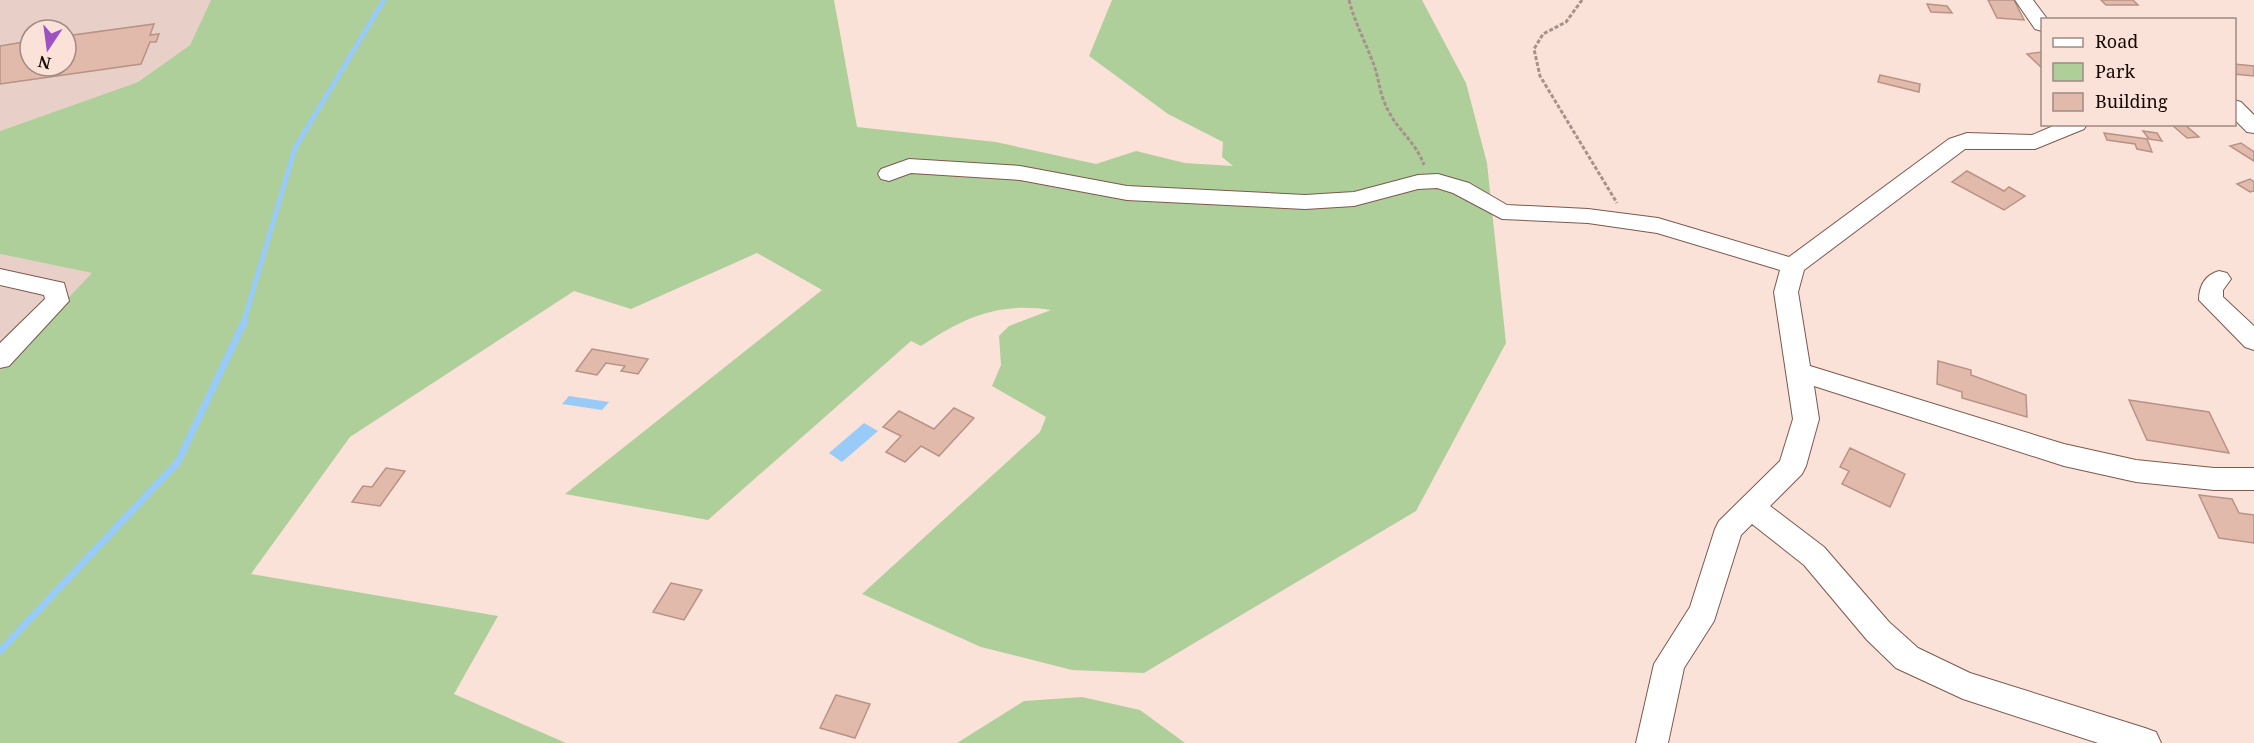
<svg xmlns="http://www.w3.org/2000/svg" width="2254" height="743" font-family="'Noto Serif',serif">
<rect width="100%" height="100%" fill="#fbe2d9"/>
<path fill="#e8d0c9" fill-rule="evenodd" d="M0,0h211l-21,45 -52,37 -138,49zM30,30h36v36h-36z
M0,254l93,19 -93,97z"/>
<path fill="#afcf9a" d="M211,0h623l23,127 139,15 100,22 40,-13 49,12 48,3 -11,-9 1,-15 -55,-28 -79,-58 23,-56h310l44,83 21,80 19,180 -90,168 -272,162 -72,-3 -91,-23 -119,-53 178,-162 6,-15 -54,-31 9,-21 -2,-29 10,-10 42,-16c-53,-8 -86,7 -130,36l-10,-5 -203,179 -143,-26 257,-204 -65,-37 -126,56 -57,-18 -224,146 -99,137 247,42 -44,78 112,49h-566v-373l92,-97 -92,-19v-123l138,-49 52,-37z
M1082,697l58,13 45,33h-228l67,-42z"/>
<path fill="#98cbf7" d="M569,396l40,6 -7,8 -40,-6z
M864,423l14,8 -36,31 -13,-9z"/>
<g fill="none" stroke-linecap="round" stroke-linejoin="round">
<path stroke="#98cbf7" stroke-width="5" d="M244,321l51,-173 89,-148"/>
<path stroke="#98cbf7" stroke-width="7" d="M0,651l178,-189 67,-142"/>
</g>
<path fill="#e1baac" stroke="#b89385" stroke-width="1.5" d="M1988,0h26l10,20 -27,-2z
M2101,0h32l5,5h-32z
M1927,4l20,2 5,7 -21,-1z
M154,24l-4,11 9,-1 -3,8h-6l-9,22 -141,20v-38l30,-5v25h36v-30z
M2042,52v16l-15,-14z
M2234,64l20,2v10l-20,-2z
M1880,75l40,9 -1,8 -41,-10z
M2171,124h13l15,13 -12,1z
M2143,131l14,2 5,8 -13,-2z
M2104,133l43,6 5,13 -15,-3 -2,-5 -28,-4z
M2241,143l13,9v9l-24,-15z
M1967,171l37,20 5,-4 16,9 -21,14 -52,-28z
M2250,179l4,3v9l-4,1 -13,-8z
M592,349l56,10 -10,15 -17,-3 4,-5 -19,-3 -9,12 -21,-4z
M1938,361l33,9v5l55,20 1,22 -65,-19v-6l-25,-8z
M2129,400l80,12 20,41 -82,-13z
M954,408l20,10 -35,38 -18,-10 -16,16 -19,-10 15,-16 -18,-9 16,-16 35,18z
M1850,448l55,26 -15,33 -48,-23 7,-13 -9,-4z
M386,468l19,3 -25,35 -28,-4 11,-16 9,1z
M2199,495l33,4 7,14 15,2v28l-35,-5z
M671,583l31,7 -18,30 -31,-8z
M836,695l34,9 -15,34 -35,-10z"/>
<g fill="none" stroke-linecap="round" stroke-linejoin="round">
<defs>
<path id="minor" d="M2015,0h18l15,20h-6v11l-7,-2z
M2234,100l7,2 13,13v18l-7,-1 -13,-13z
M2058,124h29l-3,5 -49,20h-70l-161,121 -6,22 12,74 254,78 72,16 78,8h40v22h-40l-78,-8 -72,-16 -250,-80 5,33 -13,47 -4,8 -32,32 54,41 65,75 29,26 52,25 175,55 11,4 5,11h-63l-135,-44 -67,-31 -29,-28 -63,-75 -52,-41 -11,11 -27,86 -30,47 -16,75h-32l18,-79 36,-57 25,-78 4,-8 61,-60 13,-42 -19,-127 6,-22 -123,-37 -69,-10 -86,-4 -49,-26 -16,-5 -19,1 -64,17 -49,3 -178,-9 -107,-20 -109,-7 -22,8 -8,-2 -3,-5 3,-5 28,-10 111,7 107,20 178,9 49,-3 64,-17 20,-1 31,9 38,22 81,4 70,9 131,39 160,-118 18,-6 65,2z
M0,269l64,14 5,18 -60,65 -9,2v-25l45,-44 -1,-4 -44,-10z
M2219,271l8,2 4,6 -8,11v7l31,29v24l-9,-3 -46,-47c0,-14 6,-25 20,-29z"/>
</defs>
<use href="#minor" stroke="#7c594d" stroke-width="2"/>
<path stroke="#a7928b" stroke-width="3" stroke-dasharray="4 2" stroke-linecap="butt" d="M1349,0c6,23 15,39 23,60 8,19 6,32 17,52 11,21 26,29 35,53
M1582,0l-16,22 -23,12 -9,15 6,27 77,127"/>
<use href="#minor" fill="#fff" fill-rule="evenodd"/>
</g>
<rect x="2041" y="18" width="195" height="108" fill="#fbe2d9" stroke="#9f8b84" stroke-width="1.5"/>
<rect x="2053" y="38" width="30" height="9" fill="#ffffff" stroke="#9f8b84" stroke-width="1.5"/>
<text x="2095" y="48" font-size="18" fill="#150805">Road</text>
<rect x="2053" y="63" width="30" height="18" fill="#afcf9a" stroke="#9f8b84" stroke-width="1.5"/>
<text x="2095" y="78" font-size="18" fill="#150805">Park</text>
<rect x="2053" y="93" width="30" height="18" fill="#e1baac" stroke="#9f8b84" stroke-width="1.5"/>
<text x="2095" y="108" font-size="18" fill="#150805">Building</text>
<g transform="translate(48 48) rotate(193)"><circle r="28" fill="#fbe2d9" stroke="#9f8b84" stroke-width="1.5"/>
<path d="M0-4.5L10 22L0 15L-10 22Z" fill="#9e51c3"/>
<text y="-9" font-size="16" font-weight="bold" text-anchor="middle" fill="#150805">N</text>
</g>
</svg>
